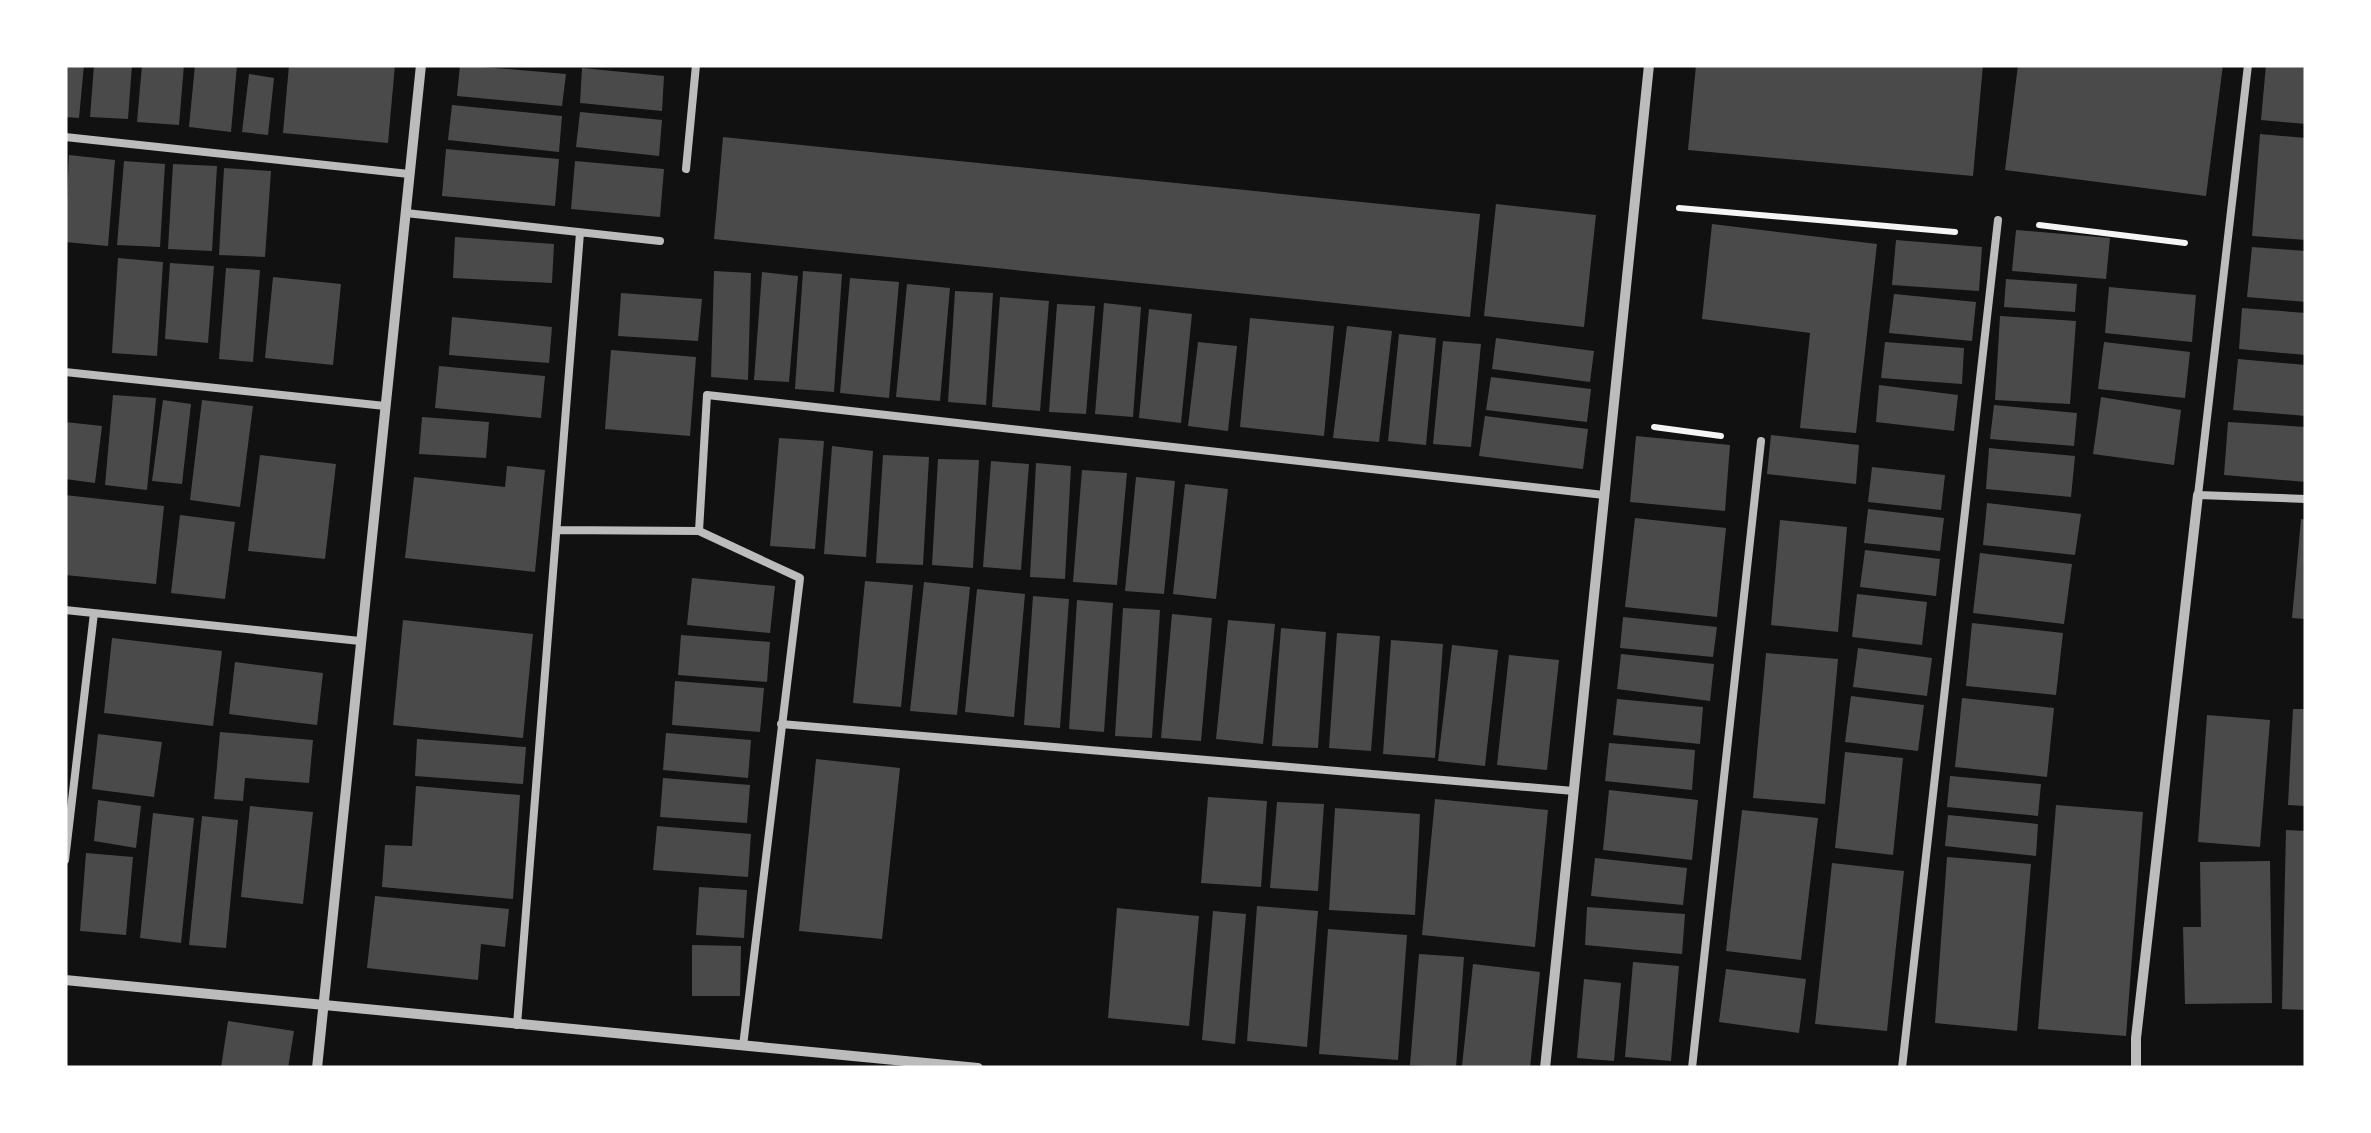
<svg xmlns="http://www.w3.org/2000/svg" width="2371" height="1133" font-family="Merriweather,serif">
<rect width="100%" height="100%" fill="#111"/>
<path fill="#4a4a4a" d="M65,65h19l-5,53 -14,-1z
M94,65h38l-4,54 -38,-2z
M142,65h42l-5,60 -42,-3z
M195,65h42l-6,67 -42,-5z
M289,65h106l-7,78 -105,-10z
M460,65l106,9 -4,32 -105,-10z
M1696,65h287l-10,111 -285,-26z
M2018,65h205l-17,131 -201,-26z
M2266,65h40v59l-45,-4z
M582,68l82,8 -2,35 -82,-8z
M249,74l25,4 -6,57 -26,-3z
M452,105l110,11 -3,36 -111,-12z
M580,112l82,8 -3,36 -83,-9z
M2260,134l46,4v102l-54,-4z
M723,137l757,77 -10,103 -756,-78z
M446,149l113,10 -4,47 -113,-10z
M69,155l46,5 -7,86 -43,-4z
M124,161l41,3 -5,83 -43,-2z
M575,161l89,8 -4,48 -89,-8z
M173,164l44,2 -5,85 -44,-2z
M224,168l47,3 -6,86 -46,-2z
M1496,204l100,11 -12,112 -100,-11z
M1712,224l165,20 -21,189 -56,-5 10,-95 -108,-14z
M2016,230l94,8 -4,41 -94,-8z
M455,237l99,7 -2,39 -99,-5z
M1896,240l86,7 -3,44 -87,-6z
M2252,247l54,4v51l-59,-5z
M118,258l45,4 -6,94 -45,-3z
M170,263l44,3 -6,77 -43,-4z
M226,268l34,2 -7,92 -34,-3z
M714,271l37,2 -3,107 -37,-3z
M803,271l39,3 -8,118 -39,-3z
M762,272l36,4 -9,106 -35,-2z
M273,277l68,7 -8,81 -68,-7z
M850,278l49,4 -10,116 -49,-5z
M2006,279l71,5 -2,28 -71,-5z
M907,284l43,4 -10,113 -44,-4z
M2109,287l87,8 -4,47 -87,-9z
M955,291l38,2 -7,112 -38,-3z
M621,293l81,6 -4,42 -80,-5z
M1894,294l82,8 -4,39 -83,-8z
M1000,297l49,4 -9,110 -48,-4z
M1104,303l37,4 -8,110 -38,-3z
M1057,304l38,2 -9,108 -37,-2z
M2242,308l64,5v42l-67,-6z
M1149,309l43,5 -11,109 -42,-5z
M2000,316l76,5 -6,83 -75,-4z
M452,317l100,10 -3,36 -100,-8z
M1250,318l84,8 -10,110 -84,-9z
M1347,326l45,5 -13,111 -46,-4z
M1399,334l37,4 -10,107 -38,-4z
M1496,338l98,13 -4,31 -98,-13z
M1443,341l38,3 -10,103 -38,-3z
M1198,342l39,4 -9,85 -40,-5z
M1885,342l79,6 -2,36 -81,-6z
M2104,342l86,10 -5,46 -87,-9z
M611,350l85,7 -6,79 -85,-7z
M2238,359l68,6v51l-73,-6z
M439,366l106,10 -4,42 -106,-10z
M1491,377l100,12 -4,33 -101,-12z
M1879,385l79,10 -4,36 -78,-9z
M113,395l43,3 -9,92 -42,-5z
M2101,397l80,13 -7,55 -81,-11z
M163,400l28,4 -9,80 -30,-3z
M202,400l51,6 -13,101 -50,-7z
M1994,405l83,8 -3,33 -84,-7z
M1485,416l103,13 -5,40 -104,-13z
M422,417l67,5 -3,36 -67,-4z
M65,422l37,4 -7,57 -30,-4z
M2228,422l78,5v55l-82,-7z
M1771,435l88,10 -3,39 -89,-10z
M1636,436l94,9 -5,66 -95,-9z
M779,438l45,3 -9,108 -45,-3z
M832,446l41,5 -7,106 -42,-3z
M1989,448l86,8 -4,41 -85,-8z
M260,455l76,9 -11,95 -77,-8z
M883,455l46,2 -6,108 -47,-2z
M938,459l41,1 -6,108 -41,-3z
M991,461l38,3 -8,106 -38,-3z
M1036,463l35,3 -6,113 -35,-2z
M507,466l38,4 -10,102 -130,-14 9,-81 91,10z
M1872,467l73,8 -4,35 -73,-8z
M1082,470l45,3 -10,112 -44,-3z
M1136,477l39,4 -11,113 -39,-3z
M1185,484l43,5 -12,110 -43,-5z
M65,495l99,11 -8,78 -91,-9z
M1987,503l94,11 -6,41 -92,-10z
M1868,509l76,9 -4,33 -76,-8z
M180,515l55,7 -10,77 -54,-6z
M1635,518l91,10 -9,89 -92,-10z
M2301,519l5,1v99l-14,-1z
M1780,520l67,7 -9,105 -67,-7z
M1865,550l75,9 -4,37 -76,-9z
M1980,553l92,11 -8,60 -91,-11z
M692,578l83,8 -5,47 -83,-8z
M865,581l48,4 -12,122 -48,-4z
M924,582l46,5 -13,128 -47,-4z
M977,589l48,5 -11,123 -49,-5z
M1857,594l70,8 -5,43 -70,-8z
M1033,596l36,3 -9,129 -36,-3z
M1077,600l36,3 -9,129 -35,-3z
M1123,608l37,2 -8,128 -37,-2z
M1172,614l40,4 -11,123 -40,-3z
M1623,617l94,10 -4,30 -93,-9z
M403,620l130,14 -10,104 -130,-13z
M1228,620l47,4 -12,120 -47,-5z
M1972,623l91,10 -7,62 -90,-9z
M1281,628l45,4 -8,116 -46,-2z
M1337,633l43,3 -9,115 -42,-3z
M681,635l89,7 -3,40 -89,-7z
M112,638l110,13 -9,75 -109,-13z
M1391,640l52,4 -8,114 -52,-4z
M1452,645l46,5 -13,116 -47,-5z
M1858,648l74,10 -5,38 -74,-9z
M1766,653l72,6 -13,145 -72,-6z
M1621,654l93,10 -4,37 -93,-12z
M1509,655l50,5 -12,110 -50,-5z
M235,662l88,11 -6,52 -88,-11z
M675,681l89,7 -4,44 -88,-7z
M1851,696l73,9 -6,46 -73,-9z
M1962,698l92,10 -7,69 -92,-10z
M1617,699l86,8 -3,37 -87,-9z
M2293,709h13v97l-18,-1z
M2207,715l63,5 -10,127 -62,-5z
M220,732l93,8 -4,43 -64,-5 -2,23 -29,-2z
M666,733l85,7 -3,38 -85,-8z
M98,734l64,8 -8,55 -62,-8z
M417,739l109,8 -3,37 -108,-8z
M1609,743l86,7 -3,40 -87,-9z
M1845,752l58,6 -10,97 -58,-7z
M816,759l84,9 -18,171 -83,-8z
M1950,776l91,8 -3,32 -91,-9z
M663,778l87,7 -3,38 -87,-6z
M416,786l104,9 -7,104 -131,-12 3,-42 27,1z
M1609,790l89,10 -6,60 -89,-10z
M1208,797l59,4 -6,86 -60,-4z
M1435,799l113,11 -13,137 -113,-12z
M98,800l43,6 -5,42 -42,-7z
M1277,802l47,2 -6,87 -48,-3z
M2056,805l87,7 -17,224 -88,-7z
M250,806l63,6 -10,92 -62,-7z
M1335,808l85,6 -5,101 -86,-5z
M1742,810l76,8 -17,142 -75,-9z
M153,813l41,5 -13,125 -41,-5z
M1948,815l90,9 -2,32 -91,-10z
M202,816l36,4 -12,128 -37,-3z
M657,826l94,8 -3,43 -95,-7z
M2286,830l20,1v179l-24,-1z
M86,853l47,4 -7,78 -46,-4z
M1947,857l84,7 -14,167 -82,-8z
M1595,858l92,10 -4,37 -92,-9z
M2270,861l2,142 -87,1 -2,-77h18l-1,-65z
M1832,863l72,8 -17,160 -72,-7z
M699,887l48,3 -3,48 -48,-3z
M375,896l134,13 -4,38 -24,-3 -3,36 -111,-12z
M1257,906l61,5 -11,136 -60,-6z
M1587,907l98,7 -3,40 -97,-9z
M1117,908l82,8 -10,110 -81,-8z
M1213,911l33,3 -11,130 -33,-4z
M1328,929l79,6 -9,125 -79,-6z
M692,945l49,1 -1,50h-48z
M1419,954l45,3 -8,111 -46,-3z
M1633,962l46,4 -8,95 -46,-4z
M1473,964l67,8 -10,96 -68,-2z
M1726,969l80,10 -7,54 -80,-11z
M1584,979l37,4 -7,78 -37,-3z
M228,1021l66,10 -6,37h-67z"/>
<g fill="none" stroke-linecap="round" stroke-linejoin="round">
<path stroke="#f5f5f5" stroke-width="6" d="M1679,208l276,24
M2039,225l146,18
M1654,427l67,9"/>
<path stroke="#bcbcbc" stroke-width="8" d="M2248,65l-50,430 108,4
M65,137l344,37
M686,169l10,-104
M406,213l254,28
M65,372l320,34
M557,530l142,1 101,47 -57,468
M699,531l8,-136 897,100
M65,610l295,31
M781,724l793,67
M65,860l29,-247
M517,1025l63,-792
M1692,1068l69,-627
M1902,1068l96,-848"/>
<path stroke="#bcbcbc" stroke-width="10" d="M65,980l913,88
M317,1068l104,-1003
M1545,1068l104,-1003
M2136,1068v-30l62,-543"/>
</g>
<rect width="2371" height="1133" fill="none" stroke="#ffffff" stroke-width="135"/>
</svg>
